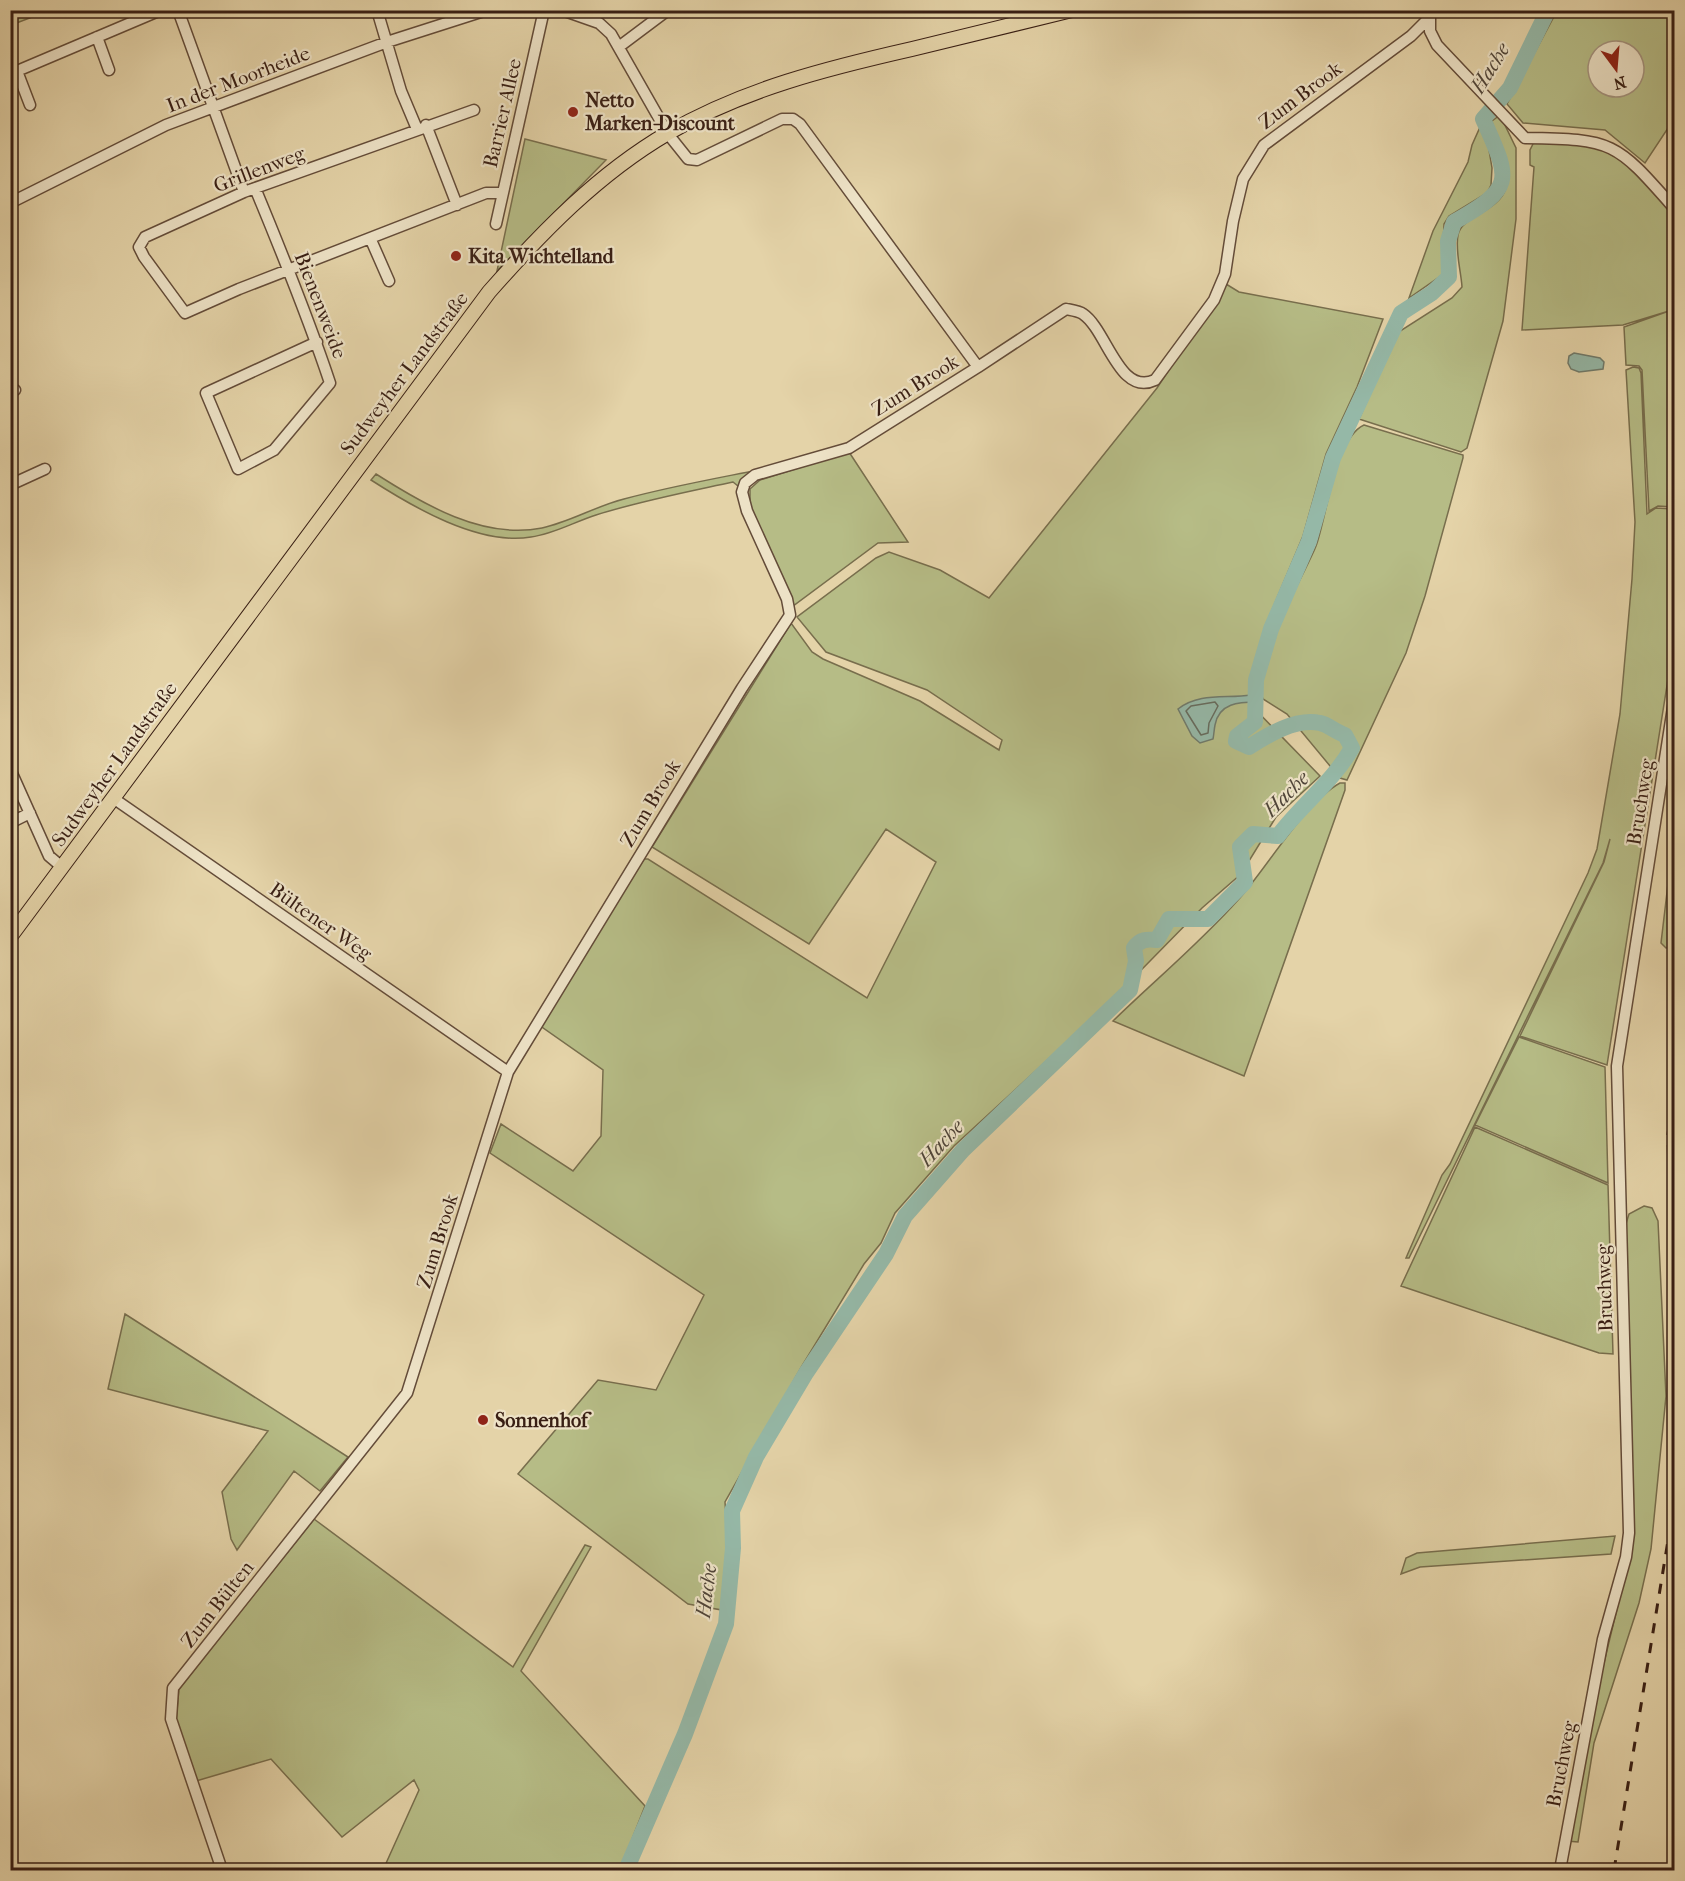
<svg xmlns="http://www.w3.org/2000/svg" width="1685" height="1881" font-family="'IM FELL French Canon',serif">
<rect width="100%" height="100%" fill="#e4d3a8"/>
<filter id="stains"><feTurbulence type="fractalNoise" baseFrequency=".00333" numOctaves="4"/><feColorMatrix values="0 0 0 0 .2 0 0 0 0 .09 0 0 0 0 .02 0 0 0 .5 -.17"/></filter>
<radialGradient id="worn" r=".72"><stop offset=".6" stop-color="#630" stop-opacity="0"/><stop offset="1" stop-color="#630" stop-opacity=".3"/></radialGradient>
<path fill="#b6bc86" stroke="#786e4d" stroke-width="1.5" fill-rule="evenodd" d="M11,10h37v1l-34,13z
M1557,11h117v108l-29,44 -40,-33 -82,-7 -16,-19zM1598,51h36v36h-36z
M1500,115l16,33v71l-13,102 -36,127 -6,4 -102,-33 38,-86 55,-35 10,-11c-1,-16 -7,-36 -4,-52 3,-19 41,-23 48,-47 8,-25 -11,-45 -14,-67z
M1481,125l4,1 7,42 -1,17 -4,8 -38,23 -5,8 -2,51 -33,23 24,-67 35,-69 4,-17z
M525,139l81,21 -109,111z
M1534,142l63,4 35,21 42,49v291l-16,-1 -9,5 -7,-141 -3,-4 -13,-1 -2,-38 45,-16 -46,14 -101,5 12,-163 -4,-2v-15z
M1226,284l13,8 144,27 -26,68 -31,67 -23,82 -38,91 -13,50 -1,28 69,71 -44,41 -35,57 -39,34 -103,105 -145,133 -59,67 -14,30 -17,21 -62,102 -77,136 3,44 -6,64 -34,-6 -170,-130 80,-94 58,10 48,-95 -214,-142 11,-29 72,47 28,-35 2,-66 -64,-45 105,-166h4l219,139 69,-136 -50,-33 -77,115 -157,-97 139,-224 21,29 11,7 97,42 79,49 3,-10 -75,-50 -101,-38 -29,-35 79,-59 13,-6 51,18 49,28 168,-210z
M1633,367l6,1 2,5 6,141 9,-6 18,1v132l-67,424 -87,-29 84,-174 6,-23 -7,24 -194,395h-3l36,-83 8,-11 138,-291 9,-24 23,-135 12,-135 3,-57 -9,-152z
M1364,425l99,30v3l-38,138 -19,57 -59,127 -7,-2 -53,-64 -24,-15c-15,-32 40,-120 53,-153 11,-30 19,-108 48,-121z
M849,452l59,90 -30,1 -85,63 -43,-101v-16l10,-9z
M758,470l-12,6 -8,10 -5,-4c-46,10 -93,19 -137,33 -22,7 -42,19 -65,22 -52,9 -118,-30 -160,-57l5,-6c47,30 107,66 166,54 28,-6 54,-22 82,-29 44,-12 89,-20 134,-29z
M1340,783h5v7l-101,286 -131,-55c41,-40 87,-78 125,-121 29,-32 66,-97 102,-117z
M1674,833v114l-8,1 -5,-5z
M1519,1037l86,30 3,116 -133,-58z
M1475,1127l133,58 5,169 -14,-1 -198,-67z
M1644,1206l8,2 6,13 8,175 -15,153 -12,54 -45,140 -16,99 -11,-1 23,-120 39,-162 -4,-332 4,-13z
M125,1314l223,143 -28,34 -26,-20 -57,79 -6,-11 -9,-47 46,-61 -160,-42z
M314,1519l199,148 72,-122 6,2 -70,124 124,135 -25,64h-237l36,-80 -5,-10 -72,57 -71,-78 -75,22 -20,-60 3,-32z
M1615,1536l-4,18 -191,13 -19,7 5,-16 11,-5z"/>
<path fill="#95b8a7" stroke="#707b6c" stroke-width="1.5" d="M1574,353l26,5 4,4 -1,7 -24,3 -8,-3 -3,-6 1,-7z
M1256,680l1,22c-18,0 -38,1 -42,23 -1,5 -1,9 -2,14l-13,4 -8,-7 -14,-27c22,-17 48,-10 73,-14z"/>
<g fill="none" stroke-linecap="round" stroke-linejoin="round">
<path stroke="#676c5e" stroke-width="1.5" d="M1215,702l3,4 -9,17 -1,10 -7,2 -15,-24 5,-5z"/>
<path stroke="#95b8a7" stroke-width="16" d="M626,1870l59,-136 41,-110 7,-76 -1,-37 24,-54 50,-84 80,-119 19,-38 58,-66 167,-160 6,-29 -2,-13c6,-9 13,-9 23,-8l12,-21h39l37,-37 -5,-35 13,-13 25,2c23,-31 54,-53 74,-88l-7,-13c-9,-3 -18,-11 -25,-12 -25,-5 -52,12 -71,24l-13,-6 1,-5 18,-14 1,-42 15,-51 38,-88 24,-83 68,-145 31,-20 17,-16 -1,-36 6,-19c62,-35 56,-42 29,-103l27,-31 38,-78"/>
<defs>
<path id="minor" d="M178,10l66,182
M377,10l24,81 16,38
M562,10l37,13 12,11 57,100 20,25 9,1 85,-41h11l7,5 178,243 88,-58c5,1 13,2 17,5 24,16 36,83 72,66l59,-80 11,-26 8,-53 10,-42 21,-34 147,-109 18,-18
M1430,10v21l7,14 88,93c89,1 91,4 149,70
M97,37l12,33
M620,46l48,-36
M17,71l13,34
M10,74l151,-64
M474,110l-230,82 -99,45 -6,10 5,10 41,56 54,-24 247,-96h15
M426,125l31,80
M255,188c27,65 53,129 75,195l-56,67 -36,19 -32,-76 111,-51
M10,203l156,-78 221,-83 100,-32
M496,224l48,-214
M371,240l18,41
M10,393l5,-3
M10,485l35,-16
M10,769l39,87 13,11
M113,798l395,274
M10,823l20,-10
M222,1870l-51,-151 2,-31 234,-295 101,-321 234,-384 48,-73 -3,-16 -40,-88 -5,-19 3,-9 10,-8 94,-27 129,-81
M1560,1870l43,-231 23,-82 3,-24 -12,-467 57,-365"/>
<path id="major" d="M10,937l479,-645c53,-60 109,-118 179,-159 76,-44 160,-65 244,-84 54,-13 107,-26 160,-39"/>
</defs>
<use href="#minor" stroke="#644c39" stroke-width="13"/>
<use href="#major" stroke="#391f14" stroke-width="16"/>
<use href="#minor" stroke="#ede2c6" stroke-width="10"/>
<use href="#major" stroke="#e4d3a8" stroke-width="14"/>
<path stroke="#391f14" stroke-width="3" stroke-dasharray="10 10" stroke-linecap="butt" d="M1670,1249l4,69
M1671,1255l-3,-121 6,-44
M1674,1311v27
M1674,1420v-5
M1614,1870l60,-366"/>
</g>
<g fill="#8f2418" stroke="#ede2c6" stroke-width="2">
<circle cx="573" cy="112" r="6"/>
<circle cx="456" cy="256" r="6"/>
<circle cx="483" cy="1420" r="6"/>
</g>
<g text-anchor="middle" stroke-width="4.5" stroke-linejoin="round" paint-order="stroke">
<g font-size="20" fill="#391f14" stroke="#ede2c6">
<text transform="translate(238 79) rotate(-21)" y="7">In der Moorheide</text>
<text transform="translate(1300 95) rotate(-37)" y="7">Zum Brook</text>
<text transform="translate(502 113) rotate(-77)" y="7">Barrier Allee</text>
<text transform="translate(259 169) rotate(-21)" y="7">Grillenweg</text>
<text transform="translate(321 305) rotate(69)" y="7">Bienenweide</text>
<text transform="translate(404 373) rotate(-53)" y="7">Sudweyher Landstraße</text>
<text transform="translate(915 385) rotate(-32)" y="7">Zum Brook</text>
<text transform="translate(114 764) rotate(-54)" y="7">Sudweyher Landstraße</text>
<text transform="translate(1640 802) rotate(-81)" y="7">Bruchweg</text>
<text transform="translate(650 803) rotate(-59)" y="7">Zum Brook</text>
<text transform="translate(321 921) rotate(35)" y="7">Bültener Weg</text>
<text transform="translate(437 1241) rotate(-73)" y="7">Zum Brook</text>
<text transform="translate(1604 1288) rotate(-92)" y="7">Bruchweg</text>
<text transform="translate(217 1604) rotate(-52)" y="7">Zum Bülten</text>
<text transform="translate(1561 1764) rotate(-79)" y="7">Bruchweg</text>
</g>
<g font-size="20" font-weight="bold" fill="#391f14" stroke="#ede2c6" text-anchor="start">
<text x="585" y="107">Netto<tspan x="585" dy="23">Marken-Discount</tspan></text>
<text x="468" y="263">Kita Wichtelland</text>
<text x="495" y="1427">Sonnenhof</text>
</g>
<g font-size="21" font-style="italic" fill="#504539" stroke="#ede2c6">
<text transform="translate(1490 68) rotate(-58)" y="7">Hache</text>
<text transform="translate(1286 794) rotate(-45)" y="7">Hache</text>
<text transform="translate(941 1143) rotate(-47)" y="7">Hache</text>
<text transform="translate(706 1591) rotate(-83)" y="7">Hache</text>
</g>
</g>
<rect width="1685" height="1881" fill="none" stroke="#e4d3a8" stroke-width="36"/>
<rect x="12" y="12" width="1661" height="1857" fill="none" stroke="#391f14" stroke-width="3"/>
<rect x="18" y="18" width="1649" height="1845" fill="none" stroke="#391f14" stroke-width="1.5"/>
<g transform="translate(1616 69) rotate(164)"><circle r="28" fill="#ede2c6" stroke="#a5947f" stroke-width="1.5"/>
<path d="M0-4.5L10 22L0 15L-10 22Z" fill="#8f2418"/>
<text y="-9" font-size="16" font-weight="bold" text-anchor="middle" fill="#391f14">N</text>
</g>
<rect width="100%" height="100%" filter="url(#stains)"/>
<rect width="100%" height="100%" fill="url(#worn)"/>
</svg>
